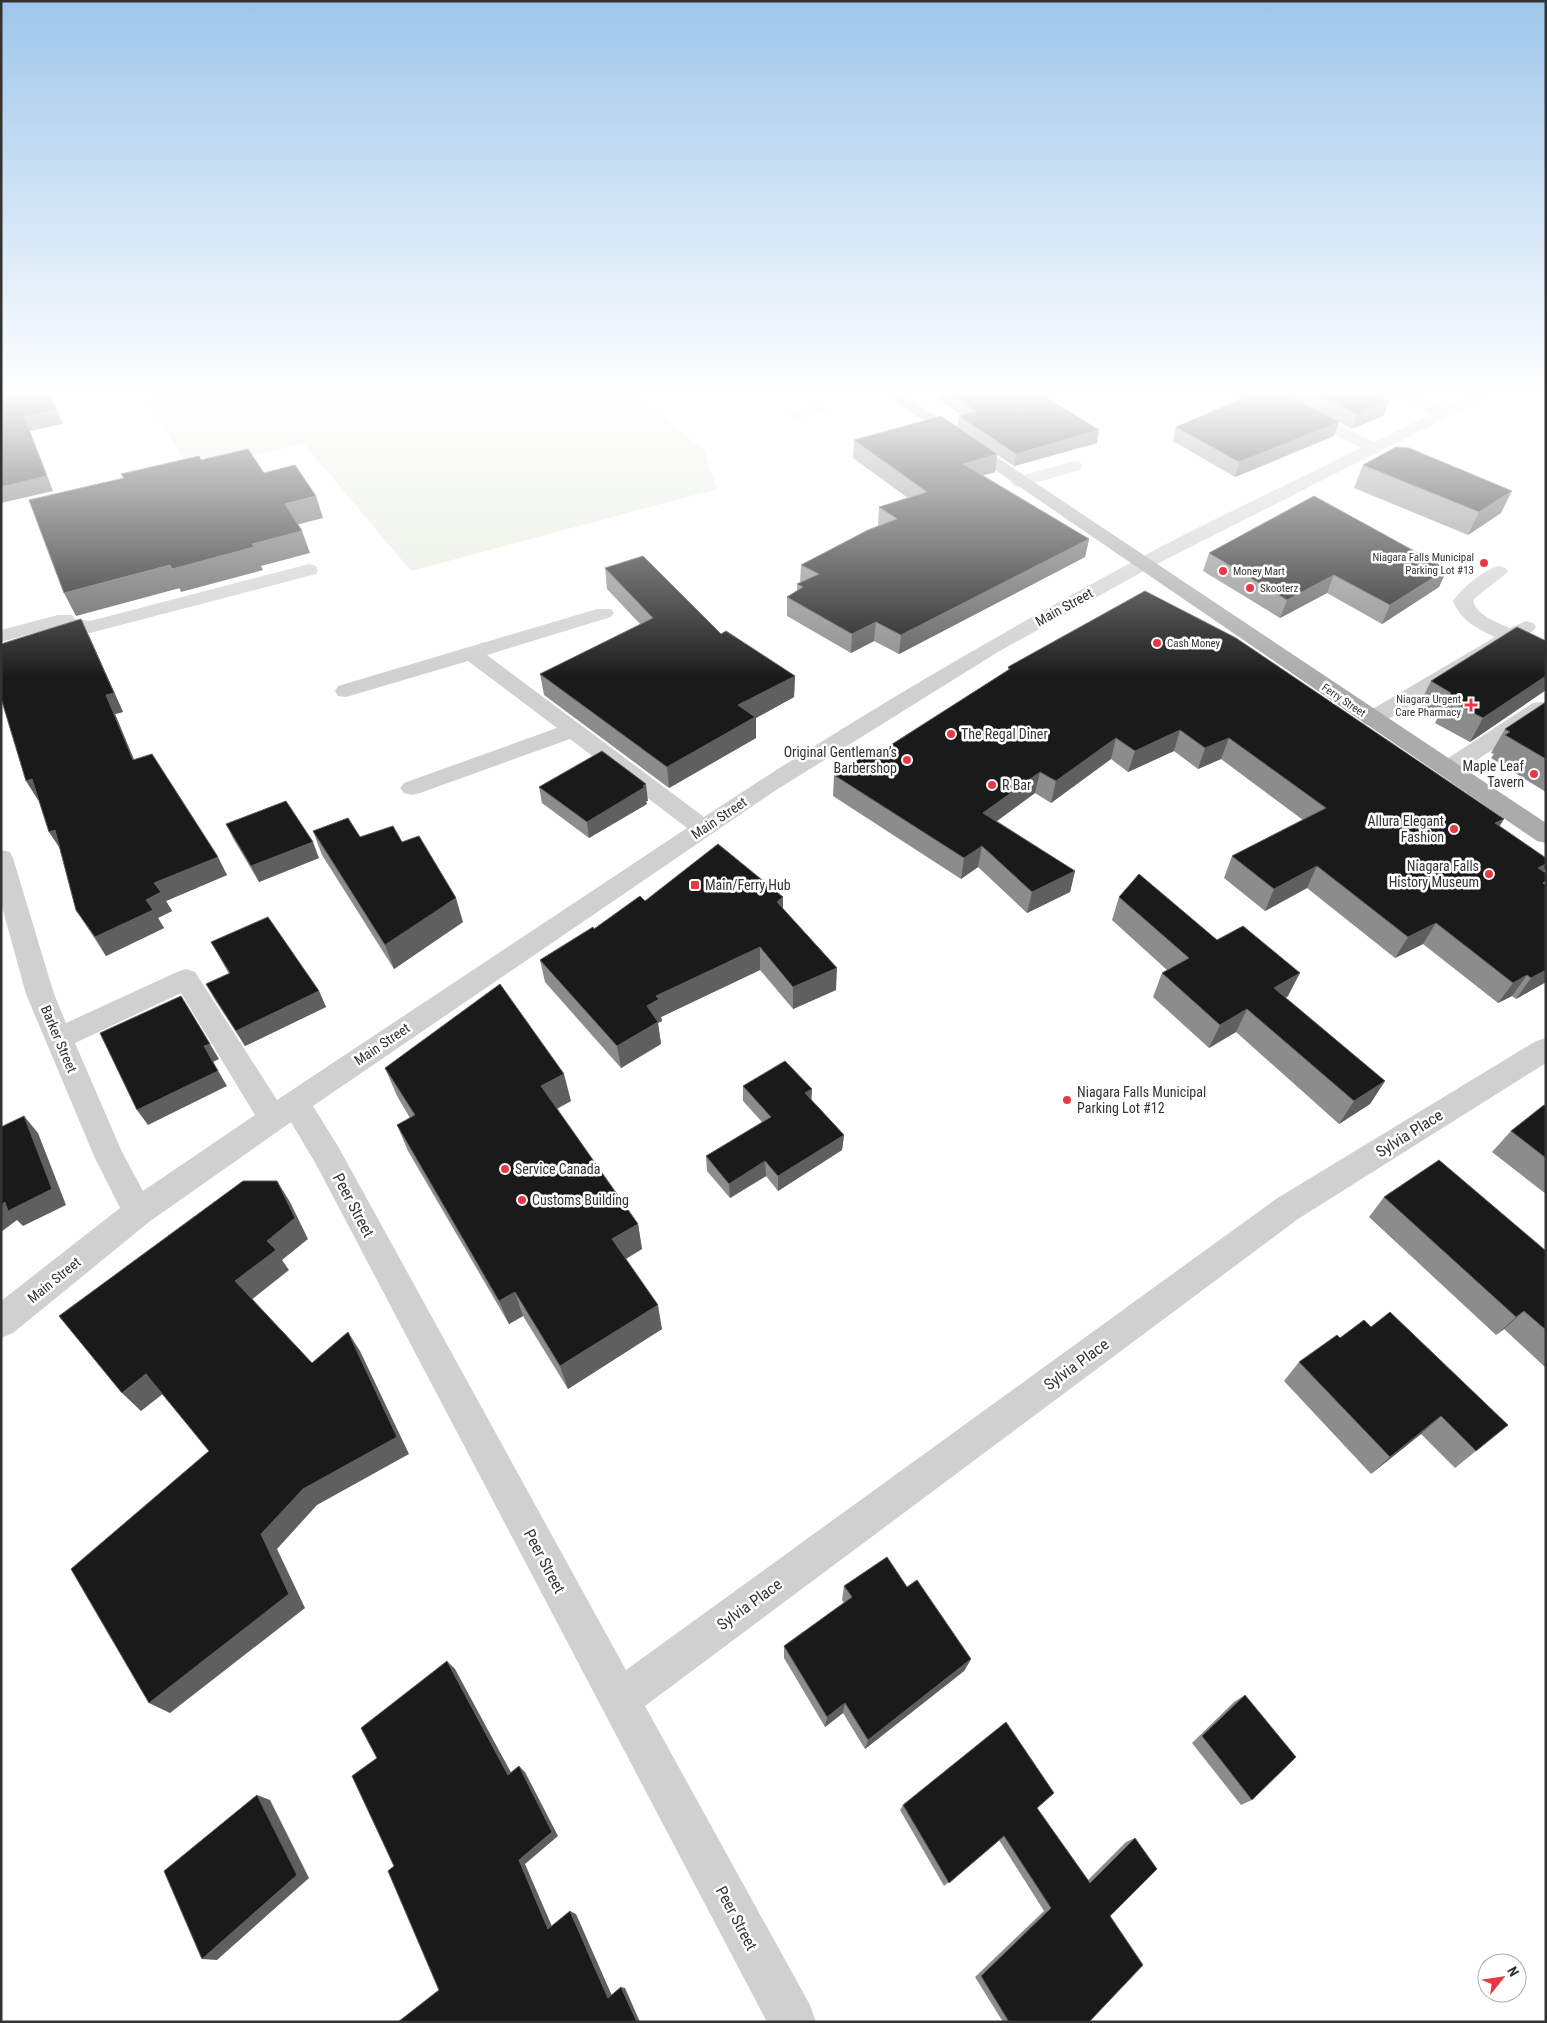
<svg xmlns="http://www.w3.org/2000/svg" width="1547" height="2023" font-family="'Roboto Condensed',sans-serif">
<rect width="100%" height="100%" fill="#fff"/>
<path fill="#e6ecdf" d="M144,394h489l71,56 13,39 -306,82 -107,-127 -115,25z"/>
<path fill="#cfe2ee" d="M818,404l10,7 -32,8 -9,-6z"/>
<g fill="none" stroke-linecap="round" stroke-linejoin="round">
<path fill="#d0d0d0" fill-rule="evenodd" d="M1273,394h16l6,8 79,40 58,-28 -37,-20h20l29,14 29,-14h20l-344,174 -151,84 -225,140 -460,314 26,42 287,522 650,-471 260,-158 10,-3v25l-248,156 -653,487 165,299 6,17h-49l-450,-856 -26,-44 -142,100 -136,111 -12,5v-37l119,-93 -26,-52 -68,-162 -25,-91v-53l9,2 3,6 41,136 12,29 111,-51 9,-3 9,3 82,128 410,-272 -117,-89 -150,54 -8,2 -8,-2 -4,-5 4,-5 153,-55 -89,-67 -122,36 -8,-1 -3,-5 3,-5 259,-77h14l3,4 -3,4 -124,38 217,162c139,-92 283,-177 430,-256 74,-40 151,-75 227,-113l-78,-40 -6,-4zM181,993l74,122 -112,76 -21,-39 -47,-109z
M1074,461l6,1 2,4 -2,4 -60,17 -6,-1 -3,-4 3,-4z
M309,564l7,2 2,4 -2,4 -207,54 -19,5 -30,-7 -59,16v-12l57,-15h14l3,4 15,2z
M1499,566l7,2 2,4 -33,26 -2,3c5,15 23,21 37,27l16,-7 7,2 3,4 -3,4 -153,93 -8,2 -8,-2 -3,-5 3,-5 131,-77c-17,-8 -35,-17 -42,-36 10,-14 29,-30 46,-35z
M1541,702h5v13l-91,59 -8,2 -8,-2 -3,-5 3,-5 94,-61z"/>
<path fill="#ababab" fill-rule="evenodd" d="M884,394h18l644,429v20l-9,-2z"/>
</g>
<path fill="#8c8c8c" d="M939,394h102l56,49 -83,23 -17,-11 -2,17 -12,3 106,64 -4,18 -186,97 -25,-13 -23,12 -64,-37v-19l10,-6v-7l3,-1 1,-18 77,-39 1,-19 29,-9 -55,-40 1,-18 103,-12 2,-12 3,-1 -23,-15z
M1231,394h55l9,5 -4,-5h104l-1,2 -10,3v16l-32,14 -13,-7 -5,14 -99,41 -62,-36 3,-14 65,-27z
M1363,465l138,48 -33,22 -114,-47z
M1209,553l238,16 -8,18 -57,37 -55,-31 -47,25 -77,-47z
M605,568l190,108 -1,21 -38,21v20l-87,50 -125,-93 -4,-21 101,-49 -34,-36z
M90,638l33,74 -8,2 19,46 93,115 -61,26 6,10 -14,7 6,10 -58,28 -30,-46 -15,-60 -22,-50h-1z
M1546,641v49l-76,52 -35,-19 3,-6 -19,-12 12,-24z
M1008,667l496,152 -5,7 44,46 3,110 -30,17 -4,-3 -14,7 -75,-59 -28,14 -88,-70 -42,23 -41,-33 8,-22 71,-36 -82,-61 -23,10 -24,-18 -46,21 -17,-13 -60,44 -16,-10 -38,28 78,50 -5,21 -43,21 -49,-46 -17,12 -128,-83 1,-21 49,-25 125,-80z
M1546,702v90l-55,-34 3,-4 -3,-1 14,-24z
M539,787l109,14h-2l1,3 -58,34 -47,-35z
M226,824l93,34 -60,24 -25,-42z
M313,831l47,6 103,85 -69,47 -72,-114z
M1119,897l98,43 71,56 -2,2 99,83 -15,23 -31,20 -103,-92 -27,16 -56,-51 9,-24 5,-3 -55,-50z
M645,901l138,8 53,81 -43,19 -33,-39 -99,47 1,4 -4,2 3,21 -40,24 -76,-86 -5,-22 54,-31z
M211,942l108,49 7,16 -81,39 -30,-46 -9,-16 23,-10z
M385,1068l186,33 -14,8 81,115 4,25 -16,10 36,70 -94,60 -45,-73 -14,8 -101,-173 -11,-26 13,-7 -13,-22z
M743,1086l69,3 -1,11 33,35 -2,15 -64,41 -12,-15 -36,22 -23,-27 -1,-15 56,-34 -19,-21z
M1546,1106v88l-54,-42 19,-21z
M1384,1197l162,54v117l-42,-39 -8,6 -127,-118z
M1364,1320l112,131 -21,17 -34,-34 -50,40 -87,-93 15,-19 41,-24z
M844,1586l63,1 64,72 -7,12 -99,78 -22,-36 -18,14 -41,-69v-12l60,-43 -2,-3z
M1245,1695l7,105 -11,5 -49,-62 42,-41z
M903,1805l134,3 51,72 38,-38 9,-4 -25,78 -21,106h-86l-28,-45 69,-66 -45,-71 -55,46 -44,-76z"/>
<path fill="#5f5f5f" d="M1366,394h29l-1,2 -32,9z
M1389,401l-5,14 -32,14 5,-15z
M57,410l6,14 -33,7 23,60 -52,12v-16l23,-70z
M1339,422l-5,14 -99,41 4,-15z
M1099,430l-2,13 -83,23 2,-12z
M997,454l-2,18 -34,10 2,-18z
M1512,491l-11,22 -33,22 11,-23z
M316,496l7,22 -31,8 -7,-22z
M302,531l8,22 -49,13 2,4 -82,22 -9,-23 80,-25z
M1089,539l-4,18 -186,97 2,-19z
M170,565l10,23 -104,28 -12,-23z
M1447,569l-8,18 -57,37 8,-19z
M1334,575l-7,18 -47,25 7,-18z
M81,619l9,19 33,74 -8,2 27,65 -9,-19 -27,-65z
M876,622l-2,19 -23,12 1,-19z
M795,676l-1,21 -38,21v20l-87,50 -2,-21 71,-62z
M1546,676v14l-76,52 13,-24z
M1180,730l-6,21 -46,21 7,-21z
M1116,738l-5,21 -60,44 5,-22z
M1229,738l-8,21 -23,10 7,-21z
M1040,772l-5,21 -56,41 4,-21z
M32,779l11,19 -5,2 -12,-19z
M646,784l2,17h-2l1,3 -58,34 -2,-16z
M1504,819l-13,21 4,-17z
M55,830l6,20 -12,-18z
M313,842l6,16 -60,24 -8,-16z
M982,846l-4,21 -17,12 3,-21z
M218,857l9,18 -61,26 6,10 -14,7 6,10 -58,28 -11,-19 51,-37 8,-17z
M1546,864v4l-10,15 2,-15z
M1317,866l-10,22 -42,23 9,-22z
M1075,871l-5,21 -43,21 5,-21z
M783,897v23l-6,-18z
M456,898l7,24 -69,47 -9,-24z
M1436,923l-13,21 -28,14 13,-21z
M760,947v23l-99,47 1,4 -4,2 3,21 -40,24 -4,-22 30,-40 9,-10z
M837,968l-1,22 -43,19v-22z
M1546,970v12l-30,17 15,-21z
M1300,973l-12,23 -25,15 11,-23z
M1527,975l-15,21 -14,7 15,-20z
M319,991l7,16 -81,39 -9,-15z
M1247,1009l-11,23 -27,16 11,-23z
M210,1044l9,15 -6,3 14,24 -79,39 -11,-15 67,-64z
M564,1074l7,27 -23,12 -7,-27z
M1385,1081l-15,23 -31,20 15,-23z
M812,1089l-1,16 -6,-12z
M24,1116l14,17 28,72 -43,21 -6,-6 -16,12v-27z
M844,1135l-2,15 -64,41v-15z
M765,1161l1,15 -36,22 -1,-14z
M277,1181l13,21 18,37 -26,21 7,10 -39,31 -15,-20 32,-40z
M638,1224l4,25 -25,15 -5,-25z
M515,1292l8,24 -14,8 -10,-23z
M658,1305l4,24 -94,60 -8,-23z
M1524,1311l-20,18 -8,6 20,-18z
M348,1332l12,19 49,103 -92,51 -40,44 28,59 -135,105 -21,-10 112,-169z
M146,1374l18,19 -23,18 -19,-18z
M1441,1416l-20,18 -50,40 19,-17z
M971,1659l-7,12 -99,78 3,-9z
M447,1661l8,8 60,111 -7,-5z
M845,1703l-2,10 -18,14 2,-10z
M519,1766l6,6 33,64 -33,28 29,67 -6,-2 -29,-69z
M257,1795l13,5 39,78 -92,82 -15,-1z
M570,1911l6,3 37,84h-5z
M621,1987l4,1 15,34h-3z"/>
<path fill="#1a1a1a" stroke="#5f5f5f" d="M1,394h48l8,16 -33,7 23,59 -46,11z
M950,394h91l58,36 -83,24 -57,-38 17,-5z
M1253,394h33l53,28 -100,40 -63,-35z
M1317,394h57l15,7 -32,13z
M941,416l56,38 -34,10 126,75 -188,96 -25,-13 -24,12 -65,-37 16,-10 -6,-3 22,-10 -18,-9 67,-35 29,-11 -18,-12 48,-15 -73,-52z
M1396,447l13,1 103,43 -33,21 -116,-47z
M248,449l16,24 31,-8 21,31 -31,8 17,27 -50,13 2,3 -82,22 -2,-4 -106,28 -35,-93 95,-22 -3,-4 78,-18 2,4z
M1314,496l133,73 -57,36 -56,-30 -47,25 -78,-47z
M643,556l78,78 5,-3 69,45 -57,29 17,12 -88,50 -127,-93 113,-56 -48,-50z
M1145,591l91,47 268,181 -9,4 51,35v6l-8,4 8,5v8l-3,2 3,2v85l-15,8 -4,-3 -14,8 -77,-60 -28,14 -91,-71 -43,23 -42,-33 94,-48 -97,-70 -24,10 -25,-18 -45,21 -19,-13 -60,43 -16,-9 -57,41 92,58 -43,21 -50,-46 -18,12 -130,-83 44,-28 5,3 127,-81 -2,-2z
M81,619l33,74 -8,2 27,65 19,-6 66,103 -64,26 7,9 -15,8 7,10 -58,27 -19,-27 -21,-80 -6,2 -17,-53 -6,2 -25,-83v-54z
M1517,627l29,14v35l-63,42 -36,-19 4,-6 -20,-12z
M1546,702v57l-41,-24 5,-3 -5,-3z
M602,751l44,33 -3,2 2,1 -58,35 -48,-35z
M286,801l27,41 -62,24 -25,-42z
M348,818l12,19 33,-11 9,16 17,-6 37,62 -71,47 -72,-114z
M718,844l65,53 -6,5 60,66 -44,19 -33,-40 -104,49 3,3 -12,7 11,16 -41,24 -77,-86 53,-33 1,2 46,-33 5,5z
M1139,874l78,66 26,-14 57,47 -26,15 111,93 -31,20 -107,-92 -27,16 -58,-52 27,-15 -70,-61z
M268,917l51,74 -83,40 -30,-47 24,-11 -19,-31z
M500,984l64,90 -23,12 97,138 -26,15 46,66 -98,61 -45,-74 -16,9 -102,-176 18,-10 -30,-47z
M181,996l29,48 -6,2 14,25 -81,39 -37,-77z
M785,1061l27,28 -7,4 39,42 -66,41 -13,-15 -36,23 -23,-28 65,-39 -28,-31z
M1544,1105l2,1v52l-35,-27z
M24,1116l28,73 -44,22 -3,-9 -4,3v-78z
M1439,1160l107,91v79l-22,-19 -8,6 -132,-120z
M243,1181h34l18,37 -28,23 9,9 -41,31 77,82 36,-31 49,105 -94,52 -42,45 28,60 -140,109 -78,-134 138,-118 -63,-77 -24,19 -63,-77z
M1390,1312l118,113 -32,26 -35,-35 -51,41 -91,-95 38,-27 3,3 24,-18 7,7z
M887,1557l20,30 10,-7 54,79 -103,81 -23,-37 -18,14 -43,-71 68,-49 -8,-11z
M447,1661l61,114 11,-9 33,66 -33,28 29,69 22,-18 38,87 13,-11 16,35h-239l41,-32 -51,-119 6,-5 -42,-90 25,-18 -16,-30z
M1245,1695l51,62 -44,43 -50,-64z
M1006,1722l48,71 -17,15 53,75 45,-45 22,31 -47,47 33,49 -54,57h-80l-28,-46 70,-68 -47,-72 -55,47 -46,-78z
M257,1795l40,80 -95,84 -38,-88z"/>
<linearGradient id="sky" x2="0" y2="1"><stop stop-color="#9ec6ea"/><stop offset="0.58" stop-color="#fff"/><stop offset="1" stop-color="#fff" stop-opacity="0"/></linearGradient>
<rect width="1547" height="678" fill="url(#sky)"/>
<g fill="#e63946" stroke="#fff" stroke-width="2">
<circle cx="1484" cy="563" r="5"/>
<circle cx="1223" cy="571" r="5"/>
<circle cx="1250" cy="588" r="5"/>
<circle cx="1157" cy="643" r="5"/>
<path d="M1468.5 697.5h5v5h5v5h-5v5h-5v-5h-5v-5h5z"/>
<circle cx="951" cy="734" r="5"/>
<circle cx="907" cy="760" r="5"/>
<circle cx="1534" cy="774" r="5"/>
<circle cx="992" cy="785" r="5"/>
<circle cx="1454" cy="829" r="5"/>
<circle cx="1489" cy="874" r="5"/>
<rect x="690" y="880" width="10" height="10" rx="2.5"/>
<circle cx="1067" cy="1100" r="5"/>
<circle cx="505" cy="1169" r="5"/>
<circle cx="522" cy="1200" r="5"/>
</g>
<g text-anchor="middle" stroke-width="5" stroke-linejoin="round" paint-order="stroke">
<g font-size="11" fill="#333" stroke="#fff" text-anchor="start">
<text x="1474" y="561" text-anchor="end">Niagara Falls Municipal<tspan x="1474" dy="13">Parking Lot #13</tspan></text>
<text x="1233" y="575">Money Mart</text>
<text x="1260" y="592">Skooterz</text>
<text x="1167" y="647">Cash Money</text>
<text x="1461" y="703" text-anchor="end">Niagara Urgent<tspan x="1461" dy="13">Care Pharmacy</tspan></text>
</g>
<g font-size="11" fill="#333" stroke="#fff">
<text transform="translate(1344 700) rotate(34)" y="4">Ferry Street</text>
</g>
<g font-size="14" fill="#333" stroke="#fff">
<text transform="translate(1064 607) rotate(-29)" y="5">Main Street</text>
<text transform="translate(719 818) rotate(-34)" y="5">Main Street</text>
<text transform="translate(59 1039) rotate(67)" y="5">Barker Street</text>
<text transform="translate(382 1044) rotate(-34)" y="5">Main Street</text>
<text transform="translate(54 1280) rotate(-39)" y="5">Main Street</text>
</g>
<g font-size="14" fill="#333" stroke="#fff" text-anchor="start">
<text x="961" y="739">The Regal Diner</text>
<text x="897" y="757" text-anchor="end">Original Gentleman’s<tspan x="897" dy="16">Barbershop</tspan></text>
<text x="1524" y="771" text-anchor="end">Maple Leaf<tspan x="1524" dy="16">Tavern</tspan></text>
<text x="1002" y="790">R Bar</text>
<text x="1444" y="826" text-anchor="end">Allura Elegant<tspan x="1444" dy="16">Fashion</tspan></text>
<text x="1479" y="871" text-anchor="end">Niagara Falls<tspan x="1479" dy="16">History Museum</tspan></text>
<text x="705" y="890">Main/Ferry Hub</text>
<text x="1077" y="1097">Niagara Falls Municipal<tspan x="1077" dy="16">Parking Lot #12</tspan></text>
<text x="515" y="1174">Service Canada</text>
<text x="532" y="1205">Customs Building</text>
</g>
<g font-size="16" fill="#333" stroke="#fff">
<text transform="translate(1409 1133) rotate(-32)" y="6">Sylvia Place</text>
<text transform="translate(354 1205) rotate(62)" y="6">Peer Street</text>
<text transform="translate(1076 1364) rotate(-36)" y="6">Sylvia Place</text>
<text transform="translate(545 1561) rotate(62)" y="6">Peer Street</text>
<text transform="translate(749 1604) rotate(-36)" y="6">Sylvia Place</text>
<text transform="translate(737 1918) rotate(62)" y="6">Peer Street</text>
</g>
</g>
<rect width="1547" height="2023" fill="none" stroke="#333333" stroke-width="5"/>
<g transform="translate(1502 1978) rotate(60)"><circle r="24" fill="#ffffff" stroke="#adadad"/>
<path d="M0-4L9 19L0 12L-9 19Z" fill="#e63946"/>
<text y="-8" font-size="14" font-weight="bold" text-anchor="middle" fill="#333333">N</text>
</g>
</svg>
